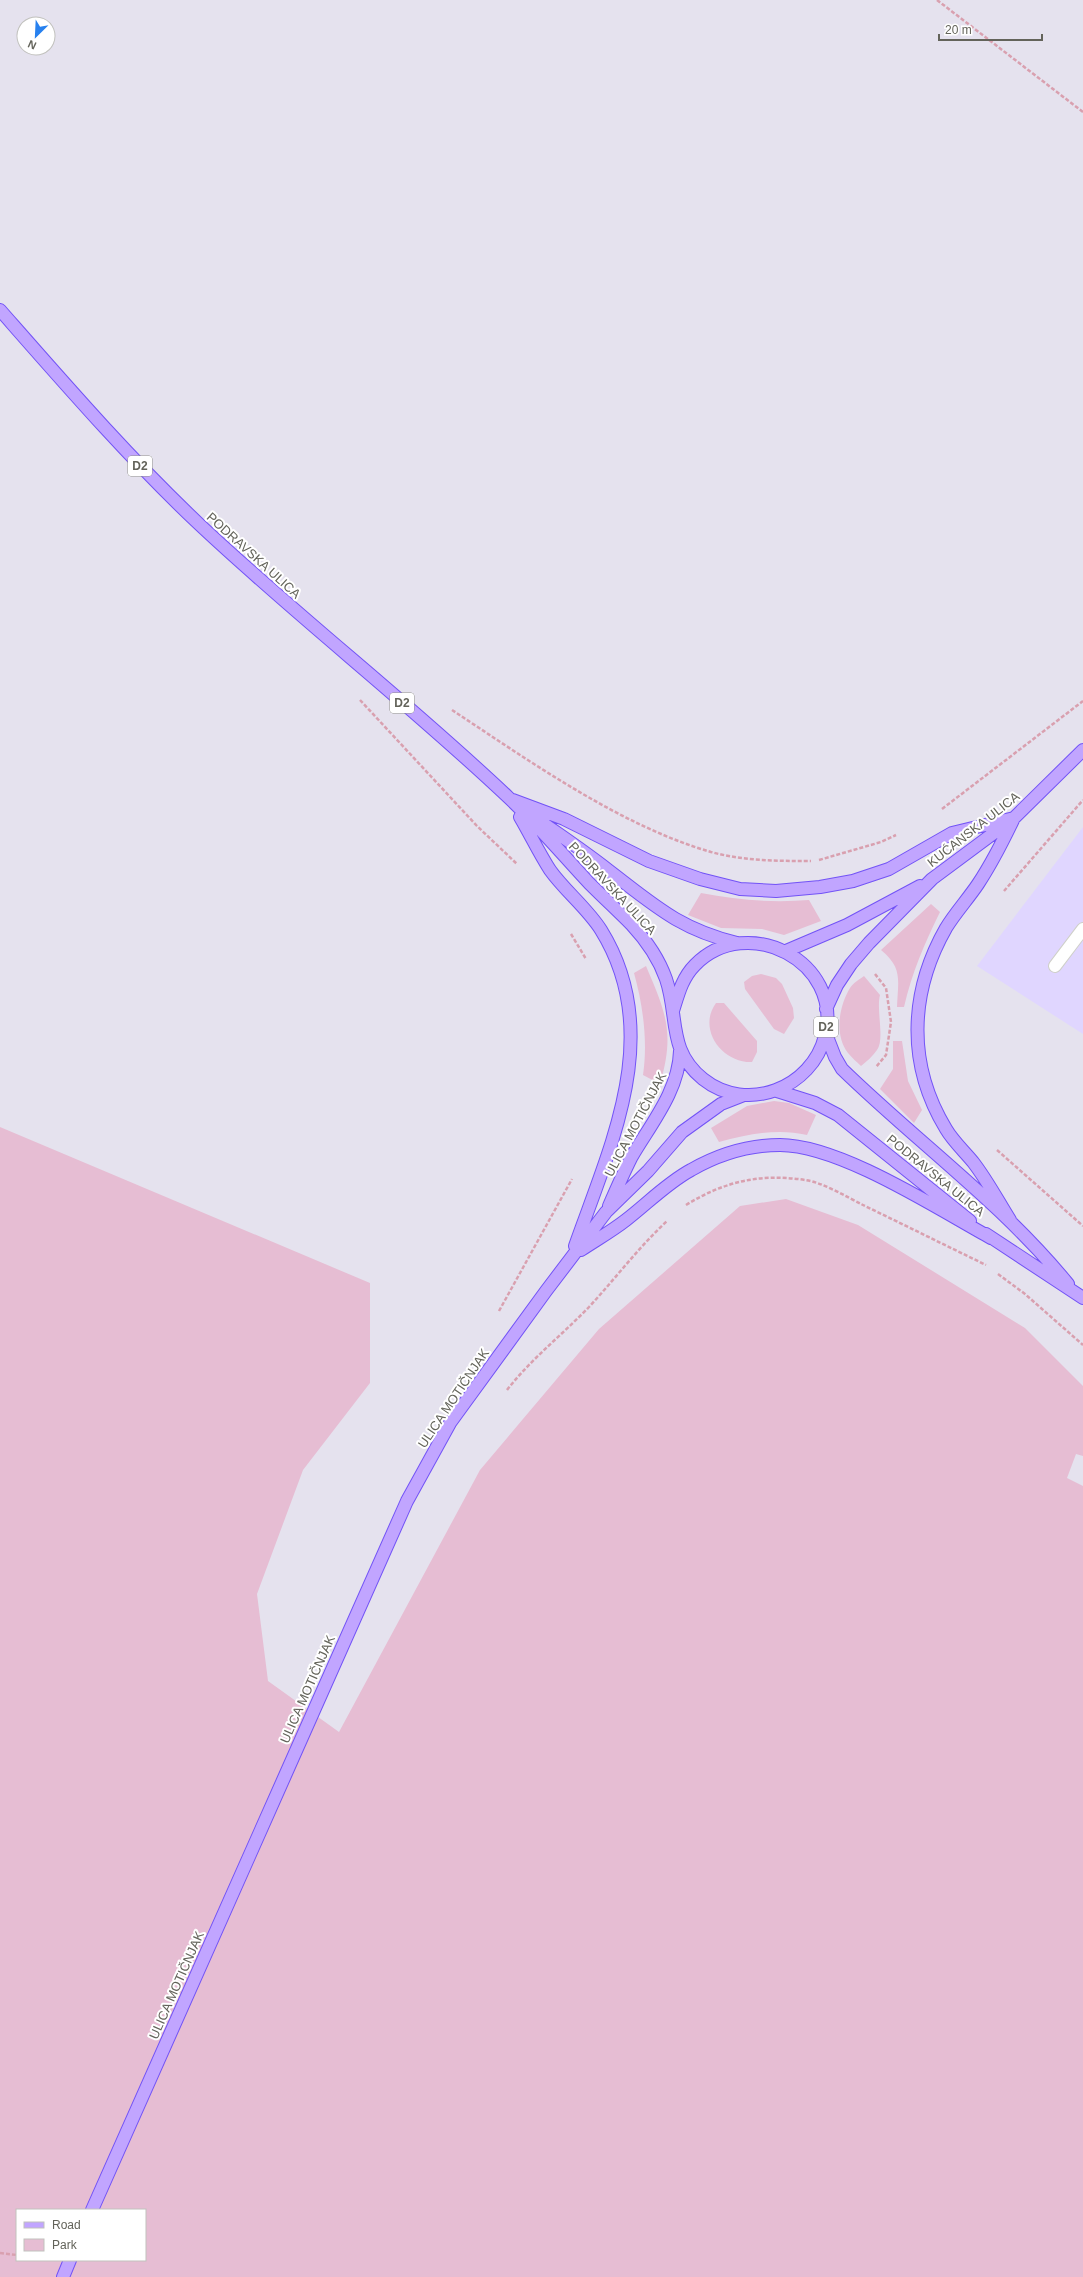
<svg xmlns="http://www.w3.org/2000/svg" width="1083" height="2277" font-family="Arial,sans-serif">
<rect width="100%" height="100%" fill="#e5e2ee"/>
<path fill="#e0d6ff" d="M1083,827v207l-106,-68z"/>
<path fill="#e6bdd3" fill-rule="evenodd" d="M701,893c36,7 71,10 108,7l12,21 -37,14 -22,-6 -41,-1 -33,-13z
M931,904l9,8c-16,33 -28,60 -36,95h-7c1,-27 6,-39 -16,-57z
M646,966c20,47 29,67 14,118l-17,-9c5,-33 0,-70 -9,-102z
M761,974l15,4 6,6 11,24 1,10 -10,16 -10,-5 -29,-40 -1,-7 8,-6z
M864,976l16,19c-4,15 5,44 -3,55 -4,6 -10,11 -16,16 -4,-4 -9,-8 -13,-13 -14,-18 -9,-47 2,-65 3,-5 10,-9 14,-12z
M716,1003h8l33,38v11l-5,10c-30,1 -55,-33 -36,-59z
M893,1041h9l6,40 14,29 -8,13 -34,-34 13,-20z
M774,1101l15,2 27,12 -9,20c-29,-7 -59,-1 -88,7l-8,-14 36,-22z
M0,1127l370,156v100l-67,87 -46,124 11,87 71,51 141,-262 119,-141 141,-123 46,-7 72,26 167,103 58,58v70l-7,-2 -9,24 16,8v791h-1083zM17,2210h128v50h-128z"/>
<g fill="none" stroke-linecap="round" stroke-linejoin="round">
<defs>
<path id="minor" d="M1055,966l28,-37"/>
<path id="major" d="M0,310c65,74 129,148 200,215 100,94 209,178 308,272 29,27 54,57 81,86 14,14 28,27 42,41 14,15 28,35 35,55 13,38 1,71 37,100 44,35 109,9 122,-43 19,-74 -78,-124 -130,-71 -13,13 -17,30 -22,46
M513,800l51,19 85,42 51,18 40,10 36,2 44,-4 33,-6 36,-12 63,-36 62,-15
M533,816c25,18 51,35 75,54 46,35 71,59 129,73
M520,817c10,17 19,36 30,53 15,21 37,38 51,60 64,103 10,214 -26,316
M786,951l61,-26 73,-39
M826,1009l11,-24 14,-21 18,-21 63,-64 82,-61 69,-68
M826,1034l9,23 7,12c75,73 160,134 226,215
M777,1091l38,12 23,12 132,106
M609,1206c7,-16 14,-32 22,-48 19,-33 48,-67 49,-107
M1010,1220c-12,-19 -23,-40 -37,-58 -9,-11 -20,-21 -27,-33 -39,-64 -37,-136 0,-201 9,-15 22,-29 32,-44 14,-21 25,-43 36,-66
M986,1234l97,64
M581,1250c15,-10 31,-19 45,-30 22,-17 41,-37 65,-50 28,-16 57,-25 89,-25 60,0 158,64 211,93
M92,2210l315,-709 43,-78 96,-132 60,-79 42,-41 34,-39 39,-28 23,-9
M63,2277l7,-17"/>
</defs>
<use href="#minor" stroke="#cfd0c9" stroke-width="14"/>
<use href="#major" stroke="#7253f6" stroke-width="14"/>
<path stroke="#d9a0af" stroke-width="2.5" stroke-dasharray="4 2" stroke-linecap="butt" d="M937,0l146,112
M360,700l117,126 40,38
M452,710c79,52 169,116 259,142 33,9 66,9 100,9
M942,809l141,-108
M819,860l62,-18 15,-7
M1004,891l79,-91
M571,934l15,25
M875,974l11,14 5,34 -5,33 -10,12
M997,1150l86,76
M686,1205c37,-23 74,-32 119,-25 17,2 42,17 58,25 41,20 82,40 123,60
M998,1274l27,20 58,51
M499,1311l73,-132
M507,1390c25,-32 54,-54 82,-83 26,-28 49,-59 78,-86
M0,2253l17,2"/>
<use href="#minor" stroke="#fff" stroke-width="12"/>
<use href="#major" stroke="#c1a5ff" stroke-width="12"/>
</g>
<g text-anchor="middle" stroke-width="4" stroke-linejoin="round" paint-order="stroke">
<g fill="#fff" stroke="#92928c" stroke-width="1">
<rect x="128" y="456" width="24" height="20" rx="3"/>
<rect x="390" y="693" width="24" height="20" rx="3"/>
<rect x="814" y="1017" width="24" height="20" rx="3"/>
</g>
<g font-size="12" font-weight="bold" fill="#63635a">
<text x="140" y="470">D2</text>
<text x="402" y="707">D2</text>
<text x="826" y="1031">D2</text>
</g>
<g font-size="13" fill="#63635a" stroke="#fff">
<text transform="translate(254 555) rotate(42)" y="5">PODRAVSKA ULICA</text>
<text transform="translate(973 829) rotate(-38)" y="5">KUĆANSKA ULICA</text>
<text transform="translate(613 888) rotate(47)" y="5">PODRAVSKA ULICA</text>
<text transform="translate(635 1124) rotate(-62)" y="5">ULICA MOTIČNJAK</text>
<text transform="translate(936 1175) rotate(39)" y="5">PODRAVSKA ULICA</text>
<text transform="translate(453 1398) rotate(-56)" y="5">ULICA MOTIČNJAK</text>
<text transform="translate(307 1689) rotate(-66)" y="5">ULICA MOTIČNJAK</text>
<text transform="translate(176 1985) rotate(-66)" y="5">ULICA MOTIČNJAK</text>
</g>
</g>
<rect x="16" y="2209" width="130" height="52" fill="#ffffff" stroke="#c1c1bd"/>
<rect x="24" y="2222" width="20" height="6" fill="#c1a5ff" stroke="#c1c1bd"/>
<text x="52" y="2229" font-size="12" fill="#63635a">Road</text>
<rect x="24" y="2239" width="20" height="12" fill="#e6bdd3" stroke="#c1c1bd"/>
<text x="52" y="2249" font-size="12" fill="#63635a">Park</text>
<g transform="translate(36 36) rotate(204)"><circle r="19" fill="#ffffff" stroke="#c1c1bd"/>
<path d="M0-3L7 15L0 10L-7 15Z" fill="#2781ef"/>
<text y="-6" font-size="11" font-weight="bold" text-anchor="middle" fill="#63635a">N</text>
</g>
<path d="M939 34v6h103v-6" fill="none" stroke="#63635a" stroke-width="2"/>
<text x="945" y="34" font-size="12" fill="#63635a" stroke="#ffffff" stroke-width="3" paint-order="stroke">20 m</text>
</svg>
